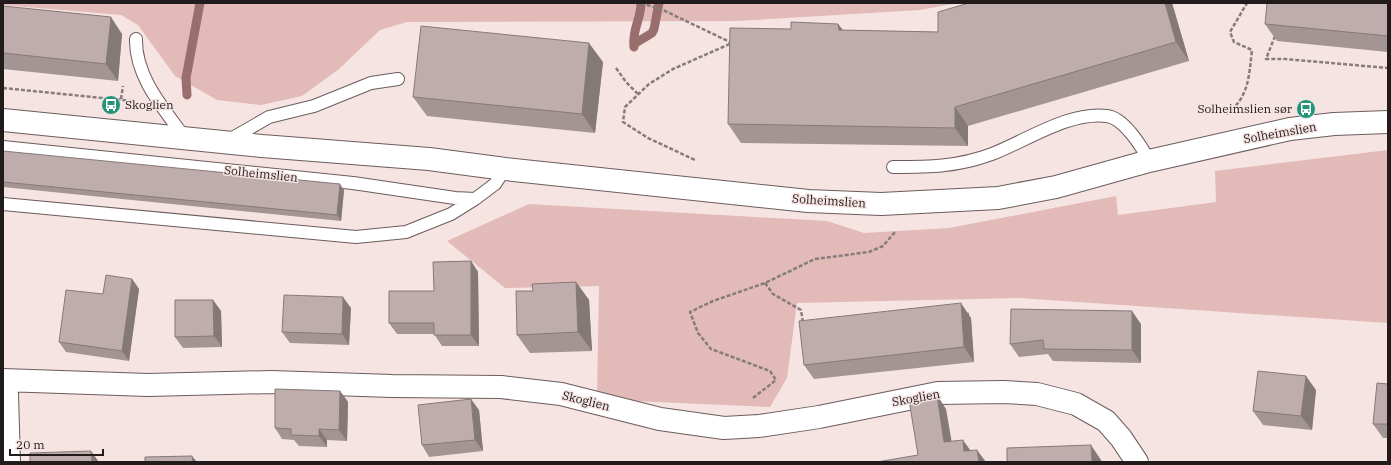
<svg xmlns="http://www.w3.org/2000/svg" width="1391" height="465" font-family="'IBM Plex Serif',serif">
<rect width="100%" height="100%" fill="#f6e4e3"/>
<path fill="#e2bab8" d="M3,3h955l-38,7 -183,11 -330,1 -27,8 -41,39 -37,27 -41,9 -44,-5 -42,-24 -37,-51 -17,-10 -118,-10z
M1388,150v173l-369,-25 -222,5 -10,75 -17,29 -138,-6 -35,-8 2,-107 -94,2 -58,-47 82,-37 298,17 37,12 85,-5 167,-32 2,19 98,-13 -1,-31z"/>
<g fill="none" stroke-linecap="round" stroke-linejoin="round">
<path stroke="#996e6c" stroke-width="9" d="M634,44l18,-11 2,-4 5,-26
M634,47c-2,-19 7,-27 7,-44
M187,95l-1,-17 14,-75"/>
<defs>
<path id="lane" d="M136,39c-1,38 28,70 49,99
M229,140l40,-23 45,-11 57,-23 27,-4
M3,147l350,36 102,15 20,1 20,-15 10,-15
M893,167c36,0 64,0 99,-13 34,-13 77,-43 115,-38 17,2 35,31 42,45
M3,204l353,33 50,-5 45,-18 24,-15"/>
<path id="street" d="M3,380l145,5 123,-3 121,4 109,1 60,7 99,25 64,9 35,-2 60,-9 119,-24 66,-1 33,2 39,10 30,17 15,17 16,24
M7,394l2,68"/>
<path id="secondary" d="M3,120l259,26 167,13 76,10 303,32 73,3 117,-6 58,-11 93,-26 141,-32 44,-5 54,-2"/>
</defs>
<use href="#lane" stroke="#6b5c5b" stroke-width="14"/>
<use href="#street" stroke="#6b5c5b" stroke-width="24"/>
<use href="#secondary" stroke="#6b5c5b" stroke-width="24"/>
<path stroke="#877b7b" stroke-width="2.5" stroke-dasharray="4 2" stroke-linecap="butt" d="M641,3l22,7 69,33 -59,26 -24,15 -24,23 -2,15 25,16 47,22v1
M1275,36l-9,23h19l103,9
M616,68l10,14 12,12
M3,88l129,13
M121,99l2,-13
M1227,114c22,-17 22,-38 25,-64l-18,-8 -4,-10 17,-29
M765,283l8,11 28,16 2,13
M965,314h6
M753,398l23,-18 -6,-9 -59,-22 -13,-16 -8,-21 23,-11 52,-18 50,-24 54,-7 14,-6 12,-14"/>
<use href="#lane" stroke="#fff" stroke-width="12"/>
<use href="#street" stroke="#fff" stroke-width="22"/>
<use href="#secondary" stroke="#fff" stroke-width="22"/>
</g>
<path fill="#a39594" d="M969,3h203l17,58 -221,65v20l-227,-3 -13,-19 63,-95 47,-5 5,6 95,2z
M1388,3v49l-111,-11 -12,-17z
M3,6l119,28 -4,47 -115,-12z
M603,62l-8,71 -168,-17 -14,-19z
M3,151l341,39 -3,31 -338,-34z
M471,261l7,11 1,74h-37l-8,-12h-37l-8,-11 45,-32z
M132,279l7,10 -10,72 -63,-9 -7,-10 44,-48z
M576,282l13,18 3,51 -62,2 -13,-18 16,-44z
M213,300l8,11 1,36 -39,1 -8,-11z
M351,308l-2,37 -59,-2 -8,-11z
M971,318l3,44 -160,17 -10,-14z
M1141,324v39l-88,-2 -5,-7 -29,3 -9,-13z
M1388,384v54h-5l-10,-14z
M1316,390l-4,40 -49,-5 -10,-14z
M340,391l8,11 -1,39 -20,-1v7l-28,-1 -5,-6 -12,-1 -7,-11z
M479,410l4,41 -54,6 -7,-12z"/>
<path fill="#857978" d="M1165,3h7l17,58 -13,-19z
M111,17l11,17 -4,47 -12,-17z
M838,24l14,18 -13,-12z
M589,43l14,19 -8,71 -13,-19z
M955,107l13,19v20l-13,-18z
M340,184l4,6 -3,31 -4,-6z
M471,261l7,11 1,74 -8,-11z
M132,279l7,10 -10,72 -7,-10z
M576,282l13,18 3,51 -14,-19z
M343,297l8,11 -2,37 -7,-11z
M213,300l8,11 1,36 -8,-11z
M961,303l10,15 3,44 -10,-15z
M1132,311l9,13v39l-9,-13z
M1306,376l10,14 -4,40 -11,-14z
M340,391l8,11 -1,39 -8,-11z
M937,395l9,14 8,46 -10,-13z
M471,399l8,11 4,41 -8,-11z
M319,429l8,11v7l-8,-11z
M963,440l10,14 -9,-3z
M1091,445l10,15 1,2h-10z
M977,450l9,12h-7z
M91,451l8,11h-7z
M192,456l5,6h-4z"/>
<path fill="#beadac" stroke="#857978" d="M969,3h196l11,39 -221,65v21l-227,-4 2,-96 61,1v-7l47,2 1,6 99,2v-20z
M1267,3h121v33l-123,-12z
M3,6l108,11 -5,47 -103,-11z
M421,26l168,17 -7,71 -169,-17z
M3,151l337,33 -3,31 -334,-33z
M471,261v74h-37v-12h-45v-32h45l-1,-29z
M106,275l26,4 -10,72 -63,-9 7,-52 37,4z
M576,282l2,50 -61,3 -1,-44h17l-1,-7z
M284,295l59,2 -1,37 -60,-2z
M175,300h38l1,36 -39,1z
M961,303l3,44 -160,18 -5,-44z
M1011,309l121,2v39l-88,-1 -1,-9 -33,4z
M1258,371l48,5 -5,40 -48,-5z
M1377,383l11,1v40h-15z
M275,389l65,2 -1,39 -20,-1v7l-28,-1v-6l-16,-1z
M937,395l7,47 19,-2 1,11 13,-1 2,12h-102l41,-7 -9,-55z
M471,399l4,41 -53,5 -4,-40z
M1091,445l1,17h-85v-14z
M91,451l1,11h-62v-9z
M192,456l1,6h-48v-5z"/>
<defs>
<symbol id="bus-disc" viewBox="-11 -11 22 22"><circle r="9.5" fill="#229477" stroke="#f6e4e3"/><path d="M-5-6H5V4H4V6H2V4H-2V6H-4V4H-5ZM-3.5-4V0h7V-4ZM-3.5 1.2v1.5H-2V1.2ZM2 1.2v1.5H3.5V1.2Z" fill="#fff"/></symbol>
</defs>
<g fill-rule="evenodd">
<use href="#bus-disc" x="100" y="94" width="22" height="22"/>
<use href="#bus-disc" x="1295" y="98" width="22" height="22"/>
</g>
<g text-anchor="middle" stroke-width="3" stroke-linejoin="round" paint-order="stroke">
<g font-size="12" fill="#211b1b" stroke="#f6e4e3" text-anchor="start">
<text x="125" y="109">Skoglien</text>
<text x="1292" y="113" text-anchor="end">Solheimslien sør</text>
</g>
<g font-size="12" fill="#211b1b" stroke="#f6e4e3">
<text transform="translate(1280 133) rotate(-10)" y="4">Solheimslien</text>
<text transform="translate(261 174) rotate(6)" y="4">Solheimslien</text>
<text transform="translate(829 201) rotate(4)" y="4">Solheimslien</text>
<text transform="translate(916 398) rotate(-10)" y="4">Skoglien</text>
<text transform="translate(586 401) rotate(14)" y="4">Skoglien</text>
</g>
</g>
<rect width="1391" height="465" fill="none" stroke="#211b1b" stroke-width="8"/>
<path d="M10 449v6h93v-6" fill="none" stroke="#211b1b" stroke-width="2"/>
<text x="16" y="449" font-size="12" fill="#211b1b" stroke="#f6e4e3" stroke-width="3" paint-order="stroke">20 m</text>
</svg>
